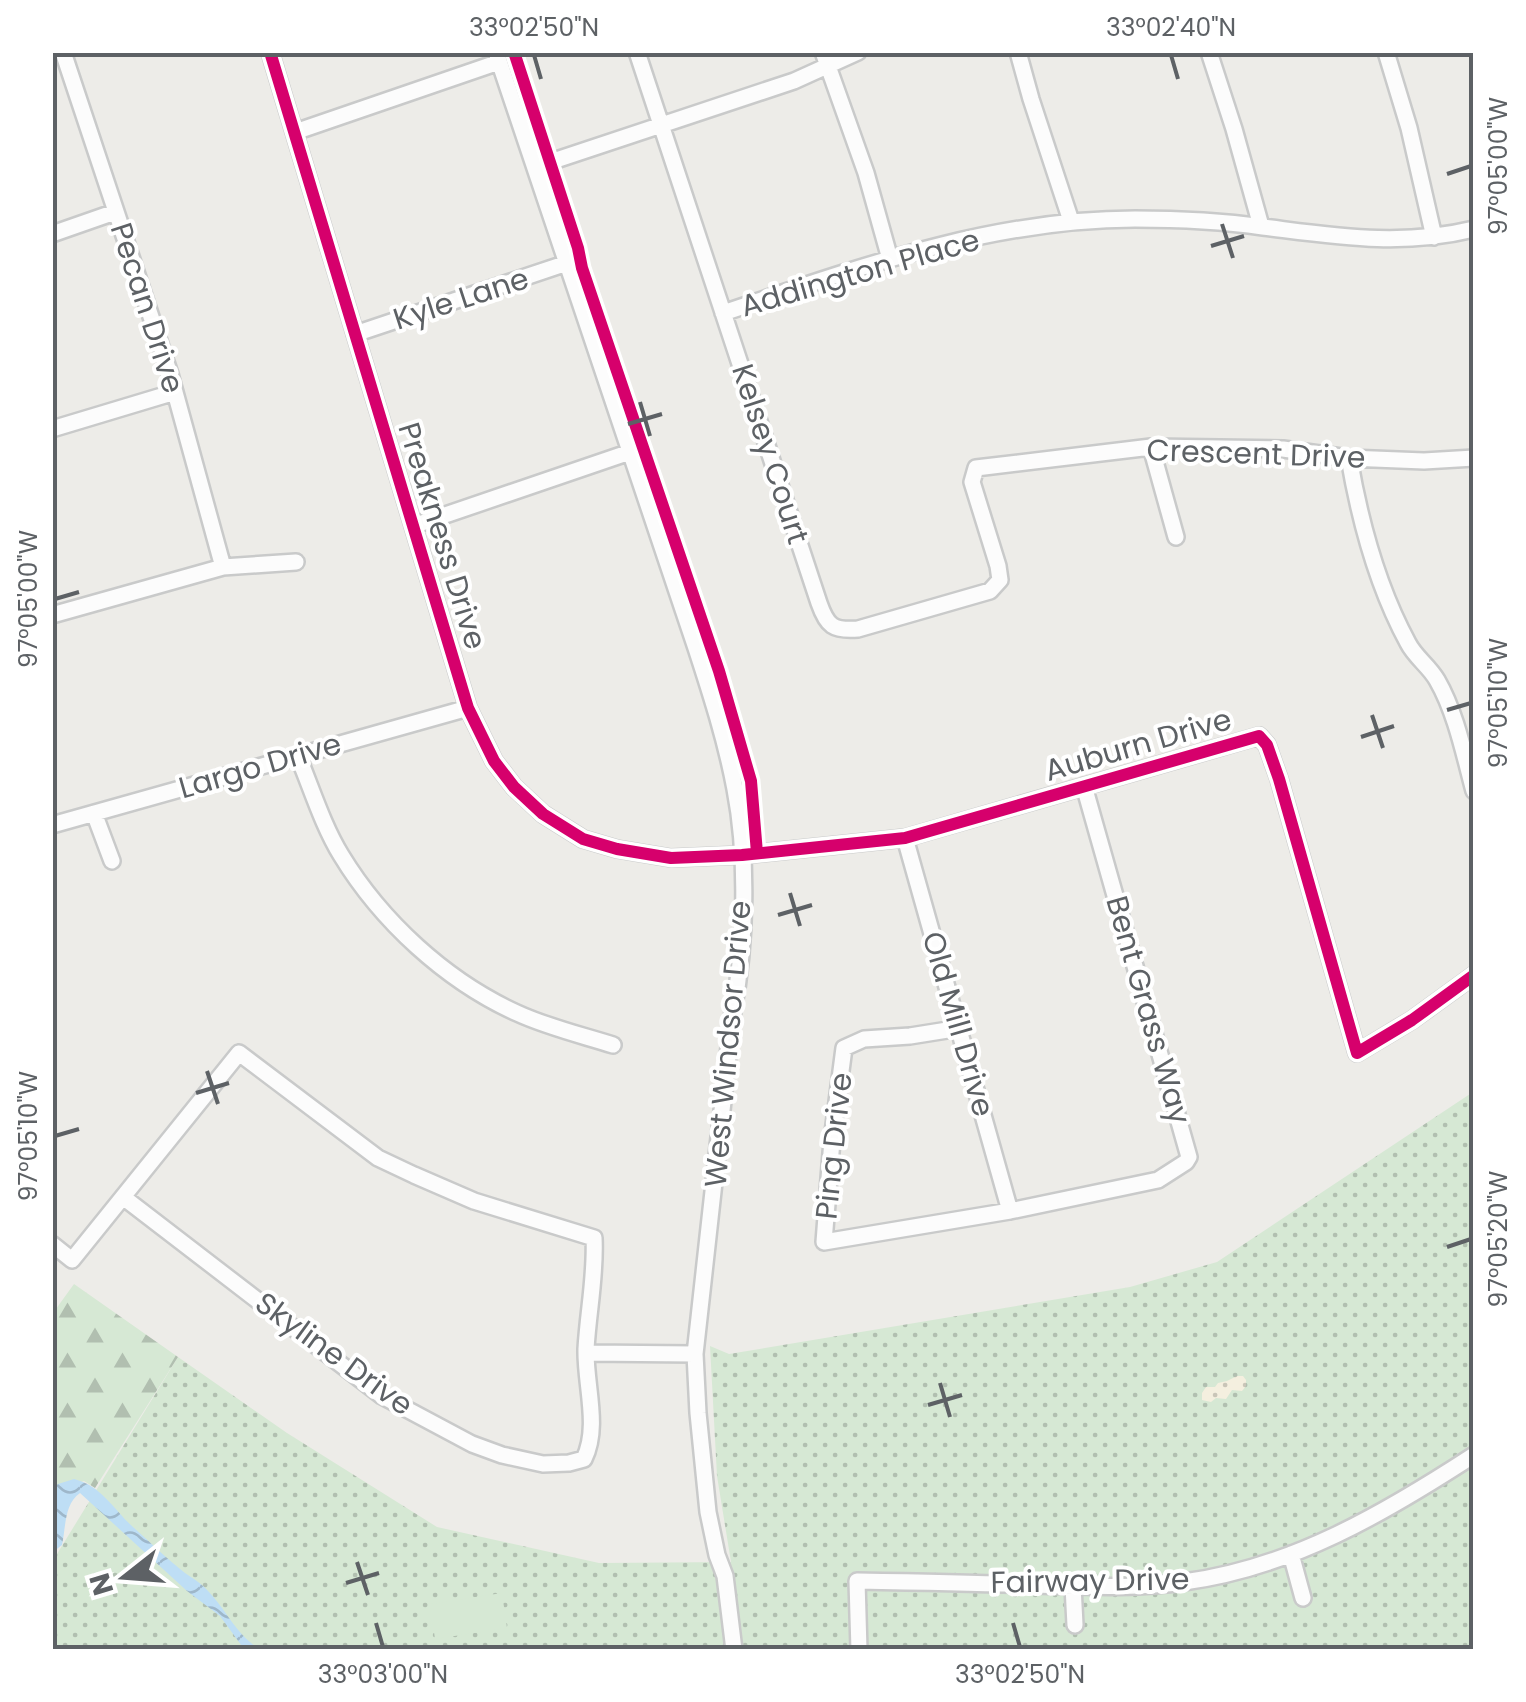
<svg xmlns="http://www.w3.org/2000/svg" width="1526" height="1702" font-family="Poppins,sans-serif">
<defs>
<pattern id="grass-dots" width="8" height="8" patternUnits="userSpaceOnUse" patternTransform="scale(2.5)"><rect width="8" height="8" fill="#d6e8d4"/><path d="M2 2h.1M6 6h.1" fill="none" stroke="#b1bfb0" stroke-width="1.8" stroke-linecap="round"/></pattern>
<pattern id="forest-firs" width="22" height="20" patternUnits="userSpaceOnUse" patternTransform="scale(2.5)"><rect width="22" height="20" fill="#d6e8d4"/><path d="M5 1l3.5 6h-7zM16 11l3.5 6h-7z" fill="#b1bfb0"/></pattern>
<pattern id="sand-dots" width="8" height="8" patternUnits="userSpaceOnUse" patternTransform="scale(2.5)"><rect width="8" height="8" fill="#f4efdf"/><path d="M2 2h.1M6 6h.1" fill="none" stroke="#c9c5b8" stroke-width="1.8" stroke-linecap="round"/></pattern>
<pattern id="water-waves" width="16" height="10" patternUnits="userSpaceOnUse" patternTransform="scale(2.5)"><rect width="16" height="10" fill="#bedef5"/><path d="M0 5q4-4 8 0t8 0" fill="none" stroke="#9eb7ca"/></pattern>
</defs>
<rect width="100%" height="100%" fill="#edece8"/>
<path fill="url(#grass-dots)" d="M1473,1092v557l-1420,1v-95l4,-1 121,-197 109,76 150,94 162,36 132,-1 -14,-86 -7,-130 19,8 401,-67 87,-25z"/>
<path fill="url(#forest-firs)" d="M74,1284l104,73 -83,131 -11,-7 -31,11v-179z"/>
<path fill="url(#sand-dots)" d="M1237,1376h6l3,4v6l-4,5 -10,-1 -6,9 -10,-1 -5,4 -9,-2v-7l4,-6h9l3,-4 9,-2z"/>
<path fill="#d6e8d4" d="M502,1593l5,35 -72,11 -5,-35z"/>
<path fill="url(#water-waves)" d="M74,1479c28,7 39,30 59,48 17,15 34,32 52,46 9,6 17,11 24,19 18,19 28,44 51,57h-16l-24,-33 -33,-25 -107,-98c-16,11 -14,34 -18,52l-9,7v-63l5,-5z"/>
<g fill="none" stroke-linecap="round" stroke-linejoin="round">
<defs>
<path id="minor" d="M63,52l107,322 53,193
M270,52l198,656 26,53 20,26 29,27 40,25 34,10 54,9 71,-3 163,-17 354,-102 8,9 12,34 78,274 55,-33 62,-45
M496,52l200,596c15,46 30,93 39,141 13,67 11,156 -2,222l-38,343 3,59 10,99 9,43 8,21 9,74
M637,52l182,551c8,23 14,28 39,26l132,-38 10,-11 -2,-14 -26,-84 4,-14 175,-21 132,2 66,9 75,3 50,-3
M823,52l43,121 24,86
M1018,52l13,47 40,122
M1209,52l25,77 27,97
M1386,52l23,76 25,109
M295,132l204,-70
M535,167l259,-86 64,-29
M52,234l63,-22
M723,313c134,-45 269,-94 412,-94 42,0 86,2 128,8 73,9 137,20 211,2
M355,334l212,-71
M52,429l123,-37
M1151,447l25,90
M1349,458c11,64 28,128 59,185 7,14 21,23 29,37 19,33 27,74 37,111
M413,526l217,-74
M52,615l171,-48 73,-5
M298,756c13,31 25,70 43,99 40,66 105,126 176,158 30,14 64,22 96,32
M94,813l18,48
M52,825l416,-117
M905,838l105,373
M960,1028l-50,8 -46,3 -20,9 -12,92 -8,102 186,-31 148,-31 28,-18 3,-5 -105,-371
M52,1244l20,16 167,-207 139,105 36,17 60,26 120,37c2,37 -6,74 -8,111 -1,35 14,78 -2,110l-15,4 -26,1 -41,-9 -30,-11 -90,-48 -259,-199
M586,1353l109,1
M1291,1554l12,44
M1073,1586l2,39
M859,1650l-2,-69c59,1 117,2 175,4 50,1 102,4 152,-3 107,-14 201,-69 290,-127"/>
</defs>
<use href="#minor" stroke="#c9caca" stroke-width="20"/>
<use href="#minor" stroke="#fcfcfc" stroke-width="15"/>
<defs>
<path id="cycleway" d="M270,52l198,656 26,53 20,26 29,27 40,25 34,10 54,9 71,-3 163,-17 354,-102 8,9 12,34 78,274 55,-33 62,-45
M514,52l64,196 4,20 137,403 32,110 6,72"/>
</defs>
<use href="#cycleway" stroke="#fff" stroke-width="19"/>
<use href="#cycleway" stroke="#d6006c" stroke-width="12"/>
</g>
<path fill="none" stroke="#5d6165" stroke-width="4" d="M534,55l7,24M1171,55l7,24M1447,174l24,-8M1222,224l11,34M1211,246l33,-10M640,402l10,34M628,424l34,-10M55,599l24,-7M1447,710l24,-7M1372,715l11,33M1361,737l33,-11M790,893l10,33M778,915l34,-10M207,1071l11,33M196,1093l33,-10M55,1136l24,-7M1447,1247l24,-8M940,1383l10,34M928,1405l34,-10M357,1562l11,33M346,1583l33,-10M376,1623l7,24M1013,1623l7,24"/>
<g text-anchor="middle" stroke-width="8" stroke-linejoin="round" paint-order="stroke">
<g font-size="30" fill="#5d6165" stroke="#fff">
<text transform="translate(860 273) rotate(-16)" y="10">Addington Place</text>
<text transform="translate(461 299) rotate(-18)" y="10">Kyle Lane</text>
<text transform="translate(147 308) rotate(72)" y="10">Pecan Drive</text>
<text transform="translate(770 454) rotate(72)" y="10">Kelsey Court</text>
<text transform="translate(1256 454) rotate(2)" y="10">Crescent Drive</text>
<text transform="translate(442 536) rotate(73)" y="10">Preakness Drive</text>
<text transform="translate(1138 745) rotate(-16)" y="10">Auburn Drive</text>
<text transform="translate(260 766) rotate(-16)" y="10">Largo Drive</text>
<text transform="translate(1148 1010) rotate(74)" y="10">Bent Grass Way</text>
<text transform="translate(958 1024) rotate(74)" y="10">Old Mill Drive</text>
<text transform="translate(728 1044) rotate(-85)" y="10">West Windsor Drive</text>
<text transform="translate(834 1146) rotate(-84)" y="10">Ping Drive</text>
<text transform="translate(334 1354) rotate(36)" y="10">Skyline Drive</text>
<text transform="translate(1090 1581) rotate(-1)" y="10">Fairway Drive</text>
</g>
</g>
<rect width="1526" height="1702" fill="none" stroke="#ffffff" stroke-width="110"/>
<g transform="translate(125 1577) rotate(253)" stroke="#ffffff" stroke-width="8" paint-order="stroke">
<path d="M0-8L18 38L0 25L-18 38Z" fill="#5d6165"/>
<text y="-15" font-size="28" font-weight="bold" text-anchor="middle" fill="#5d6165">N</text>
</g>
<rect x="55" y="55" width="1416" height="1592" fill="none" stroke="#5d6165" stroke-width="4"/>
<g font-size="25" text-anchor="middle" fill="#5d6165">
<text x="534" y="36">33°02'50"N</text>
<text x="1171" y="36">33°02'40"N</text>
<text transform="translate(1498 166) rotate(-90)" y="9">97°05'00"W</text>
<text transform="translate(28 599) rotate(-90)" y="9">97°05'00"W</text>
<text transform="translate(1498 703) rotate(-90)" y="9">97°05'10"W</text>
<text transform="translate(28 1136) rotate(-90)" y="9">97°05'10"W</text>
<text transform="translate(1498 1239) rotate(-90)" y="9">97°05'20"W</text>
<text x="383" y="1683">33°03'00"N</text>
<text x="1020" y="1683">33°02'50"N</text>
</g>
</svg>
